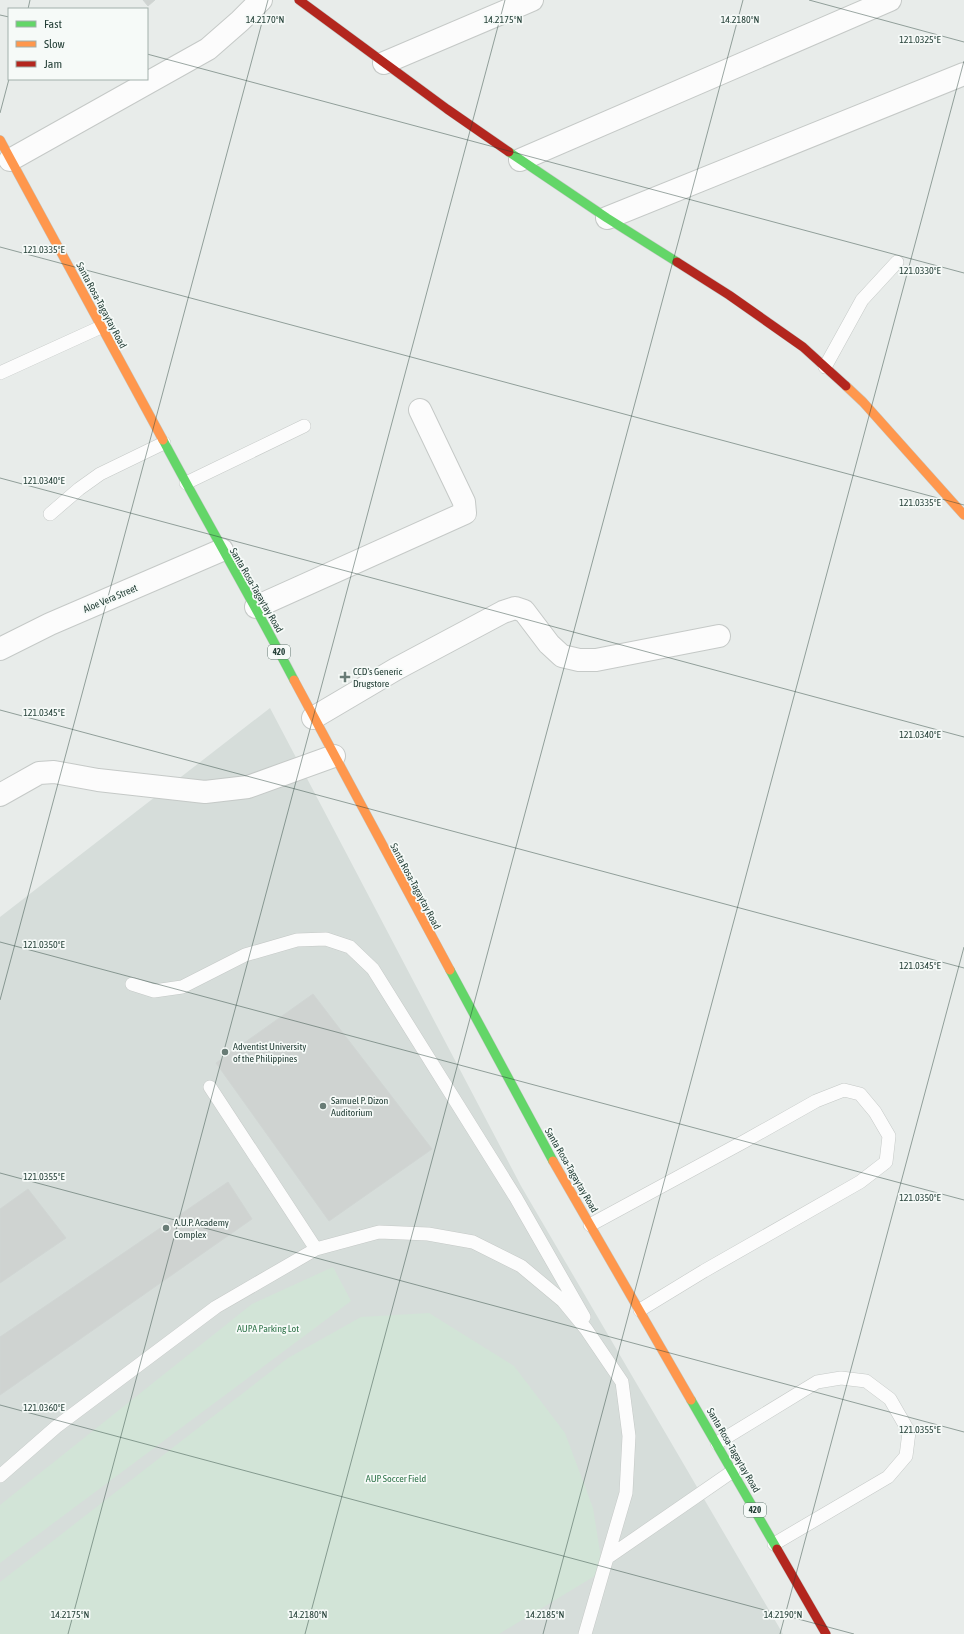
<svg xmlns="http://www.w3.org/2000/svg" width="964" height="1634" font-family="'Asap Condensed',sans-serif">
<rect width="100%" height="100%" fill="#e8ecea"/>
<path fill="#d6ddda" d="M270,708l251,478 262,448h-783v-717z"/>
<path fill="#d2e4d7" d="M333,1267l18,34 -351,262v-58l252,-201z
M429,1313l85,53 51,67 28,75 10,63 -104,63h-499v-52l288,-224 73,-41z"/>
<path fill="#cfd3d1" stroke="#d0d5d3" d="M143,0h12l-7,6z
M313,994l119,155 -103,72 -113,-158z
M228,1182l24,37 -252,176v-58z
M28,1189l38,49 -66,45v-74z"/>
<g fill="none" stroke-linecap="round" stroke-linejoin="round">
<defs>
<path id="lane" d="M825,367l37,-67 35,-38
M0,373l101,-46
M186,483l118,-57
M50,514l29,-25 21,-15 64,-31
M132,984l22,7 28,-4 63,-32 52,-15 29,-1 24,8 23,22 143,229 68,119
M210,1087l106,162
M590,1225l155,-84 71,-40 28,-11 16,4 15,18 14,24 -3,26 -26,20 -156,89 -64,39
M717,1443l100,-61 24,-4 25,3 24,18 19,33 -3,24 -18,21 -114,67
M0,1476l56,-49 160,-120 100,-58 63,-17 49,2 45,8 48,24 42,35 23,28 36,53 7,54 -3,57 -19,65
M585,1634l22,-76 126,-87"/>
<path id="street" d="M384,63l148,-63
M10,160l198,-111 32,-28 21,-21
M520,160l370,-160
M607,218l357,-144
M256,607l209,-94 -1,-11 -44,-92
M0,649l50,-25 172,-74
M313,718l83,-49 107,-57 12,-4 9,3 25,33 13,12 17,4h17l123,-24
M0,795l39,-22 15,-1 44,8 107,12 43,-5 86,-31"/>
<path id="fast" d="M509,152l98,66 70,44
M163,440c43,81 89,159 131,240
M450,970l103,191
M691,1400l86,149"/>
<path id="slow" d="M0,140l163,300
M846,386l17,16 101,113
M294,680l156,290
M553,1161l138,239"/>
<path id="jam" d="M299,0l148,109 62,43
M677,262l52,33 74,52 43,39
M777,1549l49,85"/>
</defs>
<use href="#lane" stroke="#c5c9c7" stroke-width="14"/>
<use href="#street" stroke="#c5c9c7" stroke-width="24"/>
<use href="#fast" stroke="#c4c9c7" stroke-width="10"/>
<use href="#slow" stroke="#c4c9c7" stroke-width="10"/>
<use href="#jam" stroke="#c4c9c7" stroke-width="10"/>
<use href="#lane" stroke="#fcfcfc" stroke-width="13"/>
<use href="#street" stroke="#fcfcfc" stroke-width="22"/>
<use href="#fast" stroke="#63d668" stroke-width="9"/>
<use href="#slow" stroke="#ff974d" stroke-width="9"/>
<use href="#jam" stroke="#b3261e" stroke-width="9"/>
</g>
<path fill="none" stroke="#254038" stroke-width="1" stroke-opacity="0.45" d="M809,0l155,42M28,9l2,-9M0,15l9,2M147,54l817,219M0,113l9,-34M0,247l964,258M0,478l964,259M0,710l964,258M0,942l964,258M0,1000l268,-1000M0,1173l964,259M0,1405l854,229M68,1634l437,-1634M305,1634l438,-1634M543,1634l421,-1573M780,1634l184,-687"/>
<g fill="#697c76" stroke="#f6faf8" stroke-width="1.5">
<path d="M343 671h4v4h4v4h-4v4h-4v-4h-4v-4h4z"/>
<circle cx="225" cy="1052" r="4"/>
<circle cx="323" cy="1106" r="4"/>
<circle cx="166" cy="1228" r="4"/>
</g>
<g text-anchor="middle" stroke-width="3.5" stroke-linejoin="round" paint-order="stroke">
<g fill="#f6faf8" stroke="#647872" stroke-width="1">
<rect x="268" y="645" width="22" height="14" rx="3"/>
<rect x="744" y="1503" width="22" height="14" rx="3"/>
</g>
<g font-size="9" font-weight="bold" fill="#254038">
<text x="279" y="655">420</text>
<text x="755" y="1513">420</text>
</g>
<g font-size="10" fill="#254038" stroke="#f6faf8">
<text transform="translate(102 305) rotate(62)" y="4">Santa Rosa-Tagaytay Road</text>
<text transform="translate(257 590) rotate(60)" y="4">Santa Rosa-Tagaytay Road</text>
<text transform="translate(110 598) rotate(-23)" y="4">Aloe Vera Street</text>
<text transform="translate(416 886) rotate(62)" y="4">Santa Rosa-Tagaytay Road</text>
<text transform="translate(572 1170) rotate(60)" y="4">Santa Rosa-Tagaytay Road</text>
<text transform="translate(734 1450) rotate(60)" y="4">Santa Rosa-Tagaytay Road</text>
</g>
<g font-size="10" fill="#254038" stroke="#f6faf8" text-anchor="start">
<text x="353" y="675">CCD's Generic<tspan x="353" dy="12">Drugstore</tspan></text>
<text x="233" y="1050">Adventist University<tspan x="233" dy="12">of the Philippines</tspan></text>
<text x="331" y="1104">Samuel P. Dizon<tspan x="331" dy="12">Auditorium</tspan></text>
<text x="174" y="1226">A.U.P. Academy<tspan x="174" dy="12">Complex</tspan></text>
</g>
<g font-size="10" fill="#31754b" stroke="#f6faf8">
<text x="268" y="1332">AUPA Parking Lot</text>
<text x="396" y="1482">AUP Soccer Field</text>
</g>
</g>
<g font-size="10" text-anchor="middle" fill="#254038" stroke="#f6faf8" stroke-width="3.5" stroke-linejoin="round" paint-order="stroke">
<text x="265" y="23">14.2170°N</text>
<text x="503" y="23">14.2175°N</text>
<text x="740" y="23">14.2180°N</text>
<text x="920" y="43">121.0325°E</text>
<text x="44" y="253">121.0335°E</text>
<text x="920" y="274">121.0330°E</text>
<text x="44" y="484">121.0340°E</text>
<text x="920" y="506">121.0335°E</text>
<text x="44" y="716">121.0345°E</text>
<text x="920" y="738">121.0340°E</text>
<text x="44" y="948">121.0350°E</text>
<text x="920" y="969">121.0345°E</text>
<text x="44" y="1180">121.0355°E</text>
<text x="920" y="1201">121.0350°E</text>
<text x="44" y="1411">121.0360°E</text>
<text x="920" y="1433">121.0355°E</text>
<text x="70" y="1618">14.2175°N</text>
<text x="308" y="1618">14.2180°N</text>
<text x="545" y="1618">14.2185°N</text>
<text x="783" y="1618">14.2190°N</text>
</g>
<rect x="8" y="8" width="140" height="72" fill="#f6faf8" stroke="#a2b0ab"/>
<rect x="16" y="21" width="20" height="6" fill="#63d668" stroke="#a2b0ab"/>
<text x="44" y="28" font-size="12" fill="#254038">Fast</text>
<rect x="16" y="41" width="20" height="6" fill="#ff974d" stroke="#a2b0ab"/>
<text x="44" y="48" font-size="12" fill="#254038">Slow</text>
<rect x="16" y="61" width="20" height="6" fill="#b3261e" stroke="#a2b0ab"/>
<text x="44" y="68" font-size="12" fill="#254038">Jam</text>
</svg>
